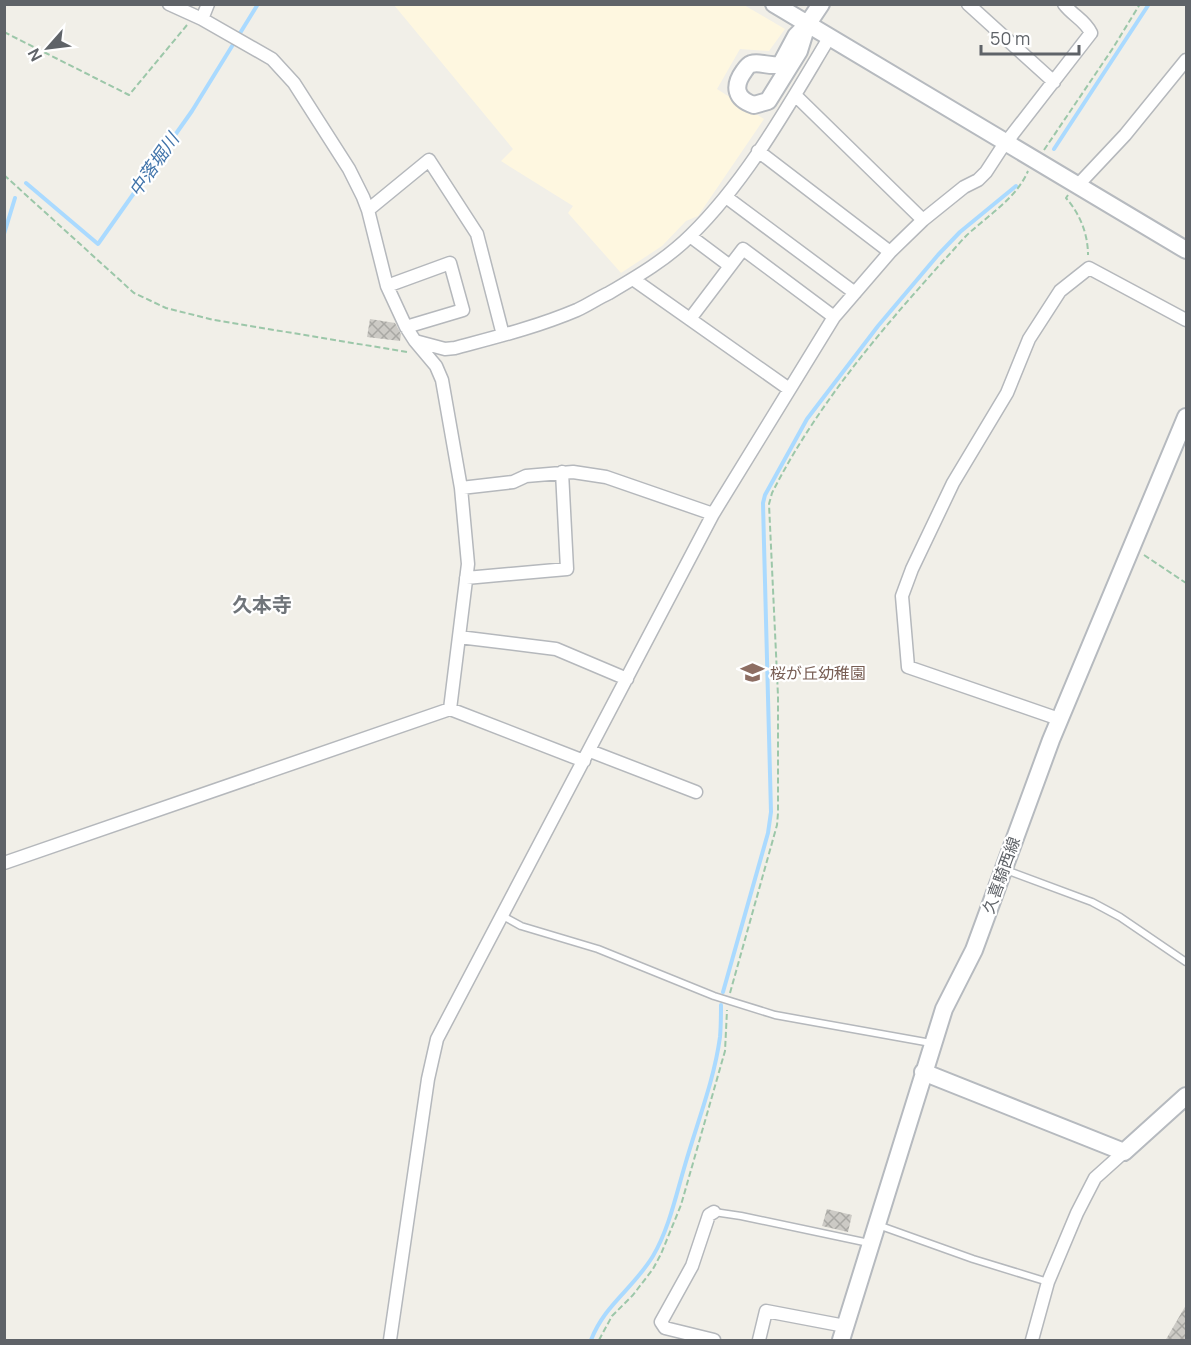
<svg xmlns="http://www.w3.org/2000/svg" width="1191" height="1345" font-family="Manrope,'Noto Sans JP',sans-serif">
<defs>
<pattern id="building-cross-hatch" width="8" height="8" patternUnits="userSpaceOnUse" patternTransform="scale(1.5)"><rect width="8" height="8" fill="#cccac5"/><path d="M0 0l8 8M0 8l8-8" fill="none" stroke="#a9a8a4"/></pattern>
</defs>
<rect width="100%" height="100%" fill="#f1efe8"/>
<path fill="#fef7e0" d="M394,5h350l41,24 -16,22 -29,-2 -23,40 47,30 -66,97 -12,5 -24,25 -41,27 -53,-60 5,-7 -72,-45 12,-12z"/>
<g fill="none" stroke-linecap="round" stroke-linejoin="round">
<path stroke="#aadaff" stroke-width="4" d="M1054,149l95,-145
M26,183l72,61 94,-133 66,-107
M4,234l11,-36
M723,992l45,-159 3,-21 -7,-268 -1,-41 2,-8 42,-76 71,-93 60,-71 22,-23 56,-46
M591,1340c14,-36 42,-51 62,-84 16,-27 23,-61 32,-91 12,-42 29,-84 35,-128 1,-11 1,-22 1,-32"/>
</g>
<path fill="url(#building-cross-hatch)" d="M370,319l25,4 6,11 -1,7 -33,-4z
M827,1209l25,6 -4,17 -26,-6z
M1186,1305v36h-21z"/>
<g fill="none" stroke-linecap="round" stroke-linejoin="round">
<defs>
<path id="lane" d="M1006,870l86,32 28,15 66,45
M501,915l20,11 77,23 116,47 61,19 156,28
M714,1212l27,4 128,27
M878,1225l95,34 75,23"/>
<path id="street" d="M169,4l33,15 70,40 22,24 55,86 14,28 5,13 19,76 19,41 9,14 21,25 6,14 19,108 7,76 -18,145
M968,4l86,78
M202,19l6,-15
M795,95l128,125
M758,151l132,101
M1078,185l47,-50 61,-75
M726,197l129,96
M368,210l61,-50 48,74 26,101
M690,236l40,30
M633,279l156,110
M387,286l63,-23 13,47 -57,17
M690,319l53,-70 91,68
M415,341l30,8 10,-1c41,-11 82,-21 122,-38 11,-5 21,-12 32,-17 29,-17 58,-34 82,-58 57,-56 97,-129 138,-197
M461,488l52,-6 13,-6 47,-4 33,5 107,37
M466,578l101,-9 -5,-97
M459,637l97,12 71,30
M1059,719l-151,-52 -6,-71 10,-27 41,-86 54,-90 22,-54 31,-48 29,-23 97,52
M590,751l106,41
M4,863l446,-154 134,52
M714,1212l-5,3 -17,51 -31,56 4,6 49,12
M390,1340l38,-261 9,-40 276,-525 121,-197 56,-65 33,-32 41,-33 14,-7 8,-8 15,-23 90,-116c-6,-13 -18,-17 -27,-29
M759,1340l7,-29 79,15
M1032,1340l16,-58 29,-69 18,-35 29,-26"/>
<path id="secondary" d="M774,4l412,246
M807,25l-8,26 -31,50 -14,4c-19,-6 -21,-19 -10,-34 2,-3 4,-6 7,-7 10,-3 20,4 30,0l15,-28 11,-11 14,-21
M923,1072l201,80 62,-56
M841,1340l103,-331 30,-59 77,-210 135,-323"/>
</defs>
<use href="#lane" stroke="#b5b8bc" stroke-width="9"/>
<use href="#street" stroke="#b5b8bc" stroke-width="15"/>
<use href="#secondary" stroke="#b6babf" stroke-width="20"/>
<path stroke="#9cc7a9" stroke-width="2" stroke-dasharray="6 3" stroke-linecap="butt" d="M4,32l125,63 58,-70
M1044,150l69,-102 27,-44
M4,175l130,118 32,15 48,12 193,32
M1068,195l-2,3c14,16 22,36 22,57
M1144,555l42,28
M730,993l47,-168 1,-12v-117l-9,-192 3,-11c44,-87 108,-162 173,-234 7,-7 14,-16 21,-23 22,-21 50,-37 62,-65
M599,1340l13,-24 21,-21 20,-26 8,-15 20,-49 44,-154 2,-41"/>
<use href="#lane" stroke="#fff" stroke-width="6"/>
<use href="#street" stroke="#fff" stroke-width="12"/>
<use href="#secondary" stroke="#fff" stroke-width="16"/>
</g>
<defs>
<symbol id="school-bare" viewBox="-9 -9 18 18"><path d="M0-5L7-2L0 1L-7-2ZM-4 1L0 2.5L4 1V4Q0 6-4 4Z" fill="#8d6e63" stroke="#fff" stroke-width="2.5" paint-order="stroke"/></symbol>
</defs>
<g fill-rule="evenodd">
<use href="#school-bare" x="736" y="656" width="33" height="33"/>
</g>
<g text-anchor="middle" stroke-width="4.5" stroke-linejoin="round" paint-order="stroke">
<g font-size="16" fill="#785e54" stroke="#fff" text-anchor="start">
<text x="770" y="679">桜が丘幼稚園</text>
</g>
<g font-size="16" fill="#5f6368" stroke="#fff">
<text transform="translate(1001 875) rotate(-70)" y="6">久喜騎西線</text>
</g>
<g font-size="18" font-style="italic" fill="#4174aa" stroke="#fff">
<text transform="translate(154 165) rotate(-55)" y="6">中落堀川</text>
</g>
<g font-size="20" font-weight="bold" fill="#70757a" stroke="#fff">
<text x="262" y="612">久本寺</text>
</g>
</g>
<rect width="1191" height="1345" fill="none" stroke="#5f6368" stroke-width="12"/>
<g transform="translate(48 48) rotate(242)" stroke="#ffffff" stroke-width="4.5" paint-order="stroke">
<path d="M0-4.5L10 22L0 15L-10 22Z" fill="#5f6368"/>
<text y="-9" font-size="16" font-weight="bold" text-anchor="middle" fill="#5f6368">N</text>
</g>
<path d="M981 45v9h98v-9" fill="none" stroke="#5f6368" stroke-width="3"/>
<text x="990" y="45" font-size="18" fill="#5f6368" stroke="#ffffff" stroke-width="4.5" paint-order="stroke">50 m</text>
</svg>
